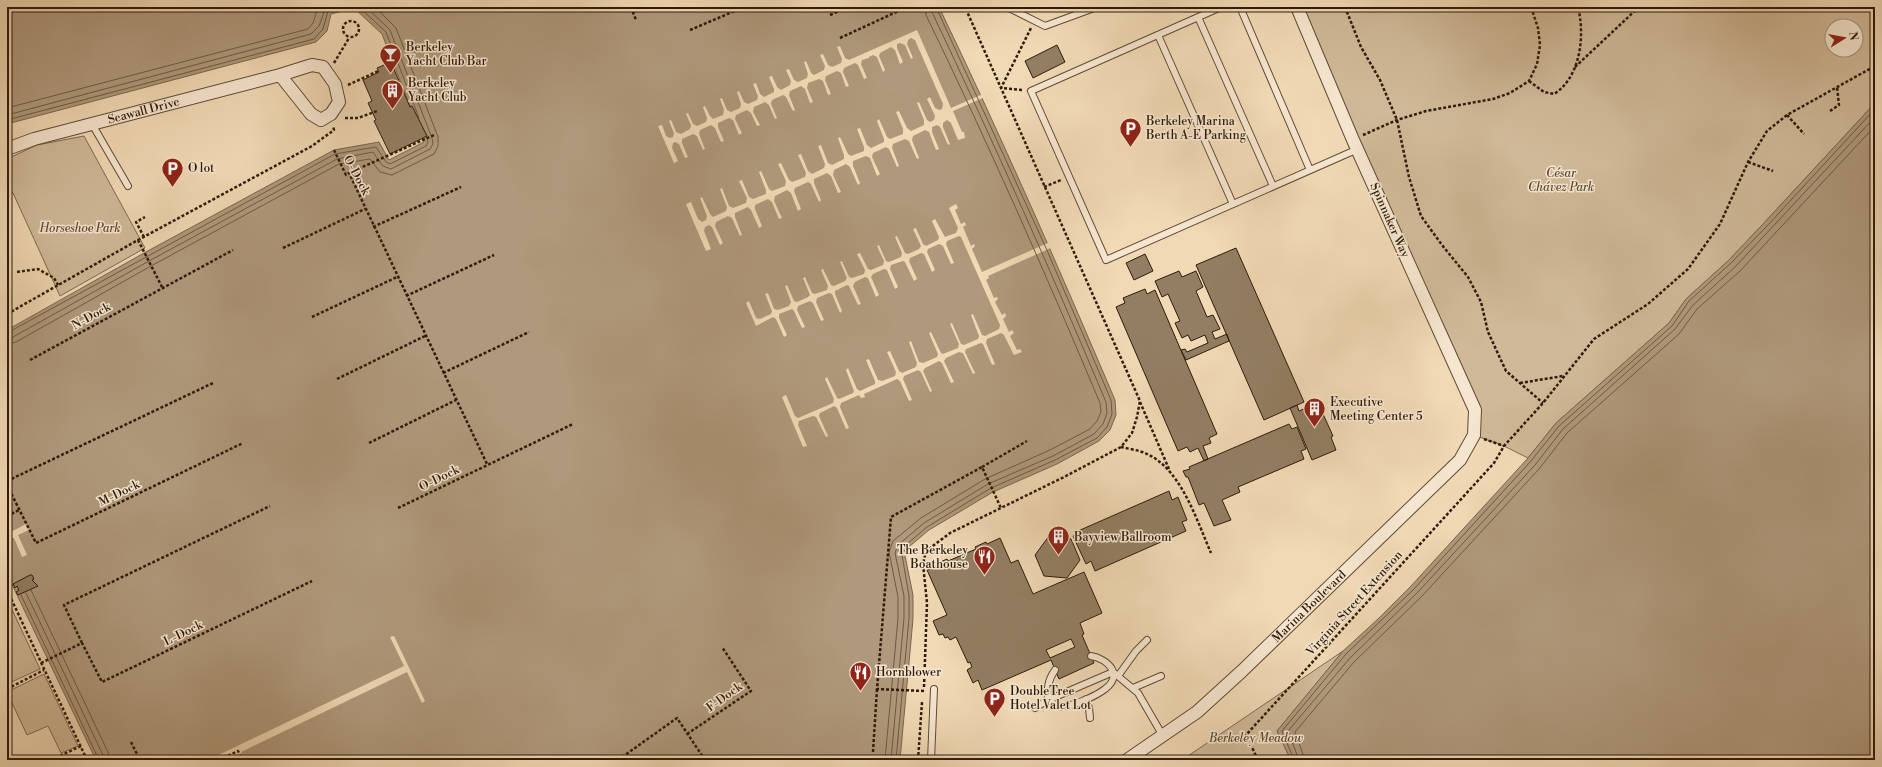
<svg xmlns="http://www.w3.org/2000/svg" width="1882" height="767" font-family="'Libre Bodoni',serif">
<rect width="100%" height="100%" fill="#f1d9b5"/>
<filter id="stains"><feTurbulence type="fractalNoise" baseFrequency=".005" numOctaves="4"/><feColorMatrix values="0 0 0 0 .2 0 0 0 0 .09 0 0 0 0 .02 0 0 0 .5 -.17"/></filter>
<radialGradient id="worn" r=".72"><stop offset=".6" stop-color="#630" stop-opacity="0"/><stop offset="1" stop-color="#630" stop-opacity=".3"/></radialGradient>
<path fill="#d0b998" stroke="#7f6a51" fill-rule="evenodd" d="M1297,7h578v96l-111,120 -35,37 -43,39 -17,24 -113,100 -28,35 -24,-12 -30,-11 1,-25zM1832,26h24v24h-24z
M84,136l61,112 -85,48 -47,-103 -6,-2v-32l30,-14z
M7,599l33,70 -33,15z
M1343,651l-66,80 14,29h-109z
M44,674l34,72 -17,7 -13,-27 -21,9 -20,-43z"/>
<path fill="#af987b" stroke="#7b664e" d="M7,7h932c62,129 120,261 176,393l1,15 -6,15 -11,11 -42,23 -64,28 -64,38 -25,21 9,44v24l-13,141h-804l-89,-186v-244l137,-77 190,-103 45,-8 10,18 35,-18 -42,-108 -28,-26 -23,6 -4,17 -11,11 -309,82z
M1875,103v657h-584l-14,-29 66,-80 36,-33 32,-32 117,-128 28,-35 113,-100 17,-24 43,-39 35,-37z"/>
<path fill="#f1d9b5" d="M917,30l34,78 32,-14 2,3 -32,14 9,21h2l1,6 -7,2 -7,-17 -4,-3 -4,3v4l7,17 -2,1 -8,-18 -3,-2 -5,2v5l7,17 -3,1 -7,-18 -4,-2 -12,6 -1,4 7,18 -2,1 -8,-18 -4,-2 -12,5 -1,4 7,18 -2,1 -8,-18 -3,-2 -13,6 -1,4 8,17 -3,2 -7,-18 -4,-2 -13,5v5l7,17 -2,2 -8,-18 -4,-3 -12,6 -1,5 8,17 -3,1 -7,-17 -4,-3 -13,6v4l7,17 -2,2 -8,-18 -3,-2 -13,6 -1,3 7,18 -3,2 -7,-18 -4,-3 -12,6 -1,5 8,17 -3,1 -7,-17 -4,-3 -13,6v4l7,17 -3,2 -8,-18 -3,-3 -13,6v4l7,18 -2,1 -8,-18 -4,-2 -12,6 -1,4 8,17 -3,2 -8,-18 -3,-2 -4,2 -1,4 7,18 -5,2 -20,-47 5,-2 7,17 4,3 4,-2 1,-4 -7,-18 2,-1 8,17 3,3 13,-6 1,-4 -7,-18 2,-1 7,18 4,2 13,-5 1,-5 -8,-17 3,-1 7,17 4,2 13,-5v-4l-7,-18 2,-1 8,18 3,2 13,-5 1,-5 -8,-17 3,-1 8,17 3,2 13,-5 1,-4 -8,-18 3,-1 7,17 4,3 12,-6 1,-4 -7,-18 3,-1 7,18 4,2 12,-6v-4l-6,-17 2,-1 8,17 3,2 13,-5v-4l-7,-18 3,-1 7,17 4,3 13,-6v-3l-7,-18 2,-2 8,18 3,2 13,-5v-5l-7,-17 3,-1 8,17 4,3 13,-6v-5l-7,-17 2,-1 8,18 3,2 4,-2 1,-4 -8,-17 3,-2 5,11 4,2 3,-1 1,-5 -28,-64 -4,-2 -3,2 -1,4 6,14 -2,1 -6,-14 -5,-2 -3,1v4l6,14 -3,2 -5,-14 -4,-3 -11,6 -1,3 6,14 -2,2 -6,-15 -4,-2 -4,2v1l-7,2 -1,4 6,14 -3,1 -6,-14 -3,-2 -11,5 -1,4 6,14 -3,1 -5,-14 -4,-2 -11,5 -1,4 6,14 -3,1 -5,-14 -4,-2 -11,4 -1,5 6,14 -3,1 -5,-14 -4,-3 -11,5 -1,4 6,15 -2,1 -7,-14 -3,-2 -11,5 -1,4 6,14 -2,1 -6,-14 -4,-3 -11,5 -1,5 7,13 -3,1 -6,-13 -4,-3 -11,5 -1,4 7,14 -3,2 -6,-15 -4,-2 -11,5v4l6,14 -3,1 -6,-14 -4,-3 -11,5 -1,4 6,15 -2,1 -6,-14 -4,-2 -11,5v4l6,14 -3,1 -6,-14 -4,-2 -2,1 -1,5 6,13 -4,2 -16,-37 4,-1 4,11 4,2 3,-1 1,-4 -5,-12 2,-1 5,12 5,2 9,-5 1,-4 -5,-11 2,-1 5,11 4,2 9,-4 1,-4 -4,-11 2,-1 5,10 3,3 10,-4 1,-5 -4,-11 2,-1 5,12 4,2 9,-4 1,-4 -4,-12 2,-1 5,11 4,2 9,-4 1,-4 -5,-12 3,-1 4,11 4,3 10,-5v-3l-5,-12 3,-1 5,11 4,3 9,-5 1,-4 -5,-11 3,-1 5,11 4,2 9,-4 1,-4 -4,-12 2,-1 5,12 3,2 10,-5 1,-4 -5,-11 3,-1 5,11 4,2 9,-4 1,-4 -5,-12 3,-1 5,12 4,2z
M956,204l2,4 -3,2 6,14 4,-2 1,3 -3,2 8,19 3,-2 1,2 -3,3 10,23 68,-30 2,3 1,2 -65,29 1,2 -3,2 8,18 3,-1 1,2 -3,3 7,13 3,-2 1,3 -3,3 6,13 3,-2 2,3 -4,3 7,14 3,-1 2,3 -8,3 -10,-20 -3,-2 -14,6 -1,4 9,21 -3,1 -9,-21 -2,-1 -15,6 -1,3 10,21 -2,1 -10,-21 -4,-1 -13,6 -2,3 10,21 -3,1 -9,-20 -3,-2 -14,7 -2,3 9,20 -2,1 -9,-20 -3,-2 -14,6 -1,3 9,21 -3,1 -9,-20 -3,-2 -33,15 1,3 -4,1 -2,-3 -18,8 -1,4 9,21 -3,1 -9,-21 -3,-2 -14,7 -1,3 9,20 -2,1 -10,-20 -3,-1 -14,5 -1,4 9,21 -4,1 -21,-50 4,-2 9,21 3,2 35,-15 1,-4 -9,-20 2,-2 10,21 2,1 14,-6 1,-2 -8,-21 2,-2 9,21 3,2 15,-7v-3l-9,-21 3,-1 9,21 4,1 13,-5 1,-4 -9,-20 3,-1 9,20 3,2 14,-6 1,-4 -8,-21 2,-1 8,21 4,1 14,-6 1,-3 -9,-21 2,-1 10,21 2,1 15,-6 1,-4 -9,-20 2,-1 9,21 3,1 14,-6 1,-3 -8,-21 2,-1 9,21 3,1 14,-7 1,-4 -39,-88 -2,-1 -12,5 -1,3 8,19 -3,1 -8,-18 -4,-2 -11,5 -1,3 8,18 -3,2 -8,-18 -3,-1 -11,5 -1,3 8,18 -3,2 -9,-19 -2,-1 -12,4 -1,4 8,18 -3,2 -8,-19 -3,-1 -11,5 -2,3 8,18 -3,2 -8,-19 -3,-1 -10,5 -2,4 8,18 -3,1 -9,-19 -2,-1 -12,6v3l7,17 -2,2 -8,-19 -3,-1 -12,5 -1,4 8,18 -3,1 -8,-18 -3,-2 -12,5 -1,4 8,17 -3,1 -8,-17 -2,-2 -13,5v4l8,17 -3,2 -8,-18 -3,-2 -17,9 -10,-23 3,-2 7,17 4,1 11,-5 1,-3 -7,-17 3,-1 6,16 4,1 11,-4 2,-4 -6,-16 2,-1 7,16 3,1 11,-5 2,-2 -7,-17 2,-1 7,16 3,1 12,-4 1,-4 -7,-16 2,-1 8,16 3,1 11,-5 2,-3 -7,-16 2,-1 7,16 3,1 12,-4 1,-4 -8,-16 3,-1 8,16 3,1 12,-5 1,-4 -7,-15 2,-1 7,16 3,1 12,-5 1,-4 -7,-16 2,-1 8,17 3,1 11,-5 2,-3 -8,-17 3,-1 7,16 3,2 12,-6 1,-3 -7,-16 3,-2 10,18 11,-4 2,-5 -9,-20z
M26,524l3,6 -11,5 9,20 -5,2 -8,-19h-3l-2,-5z
M394,636l31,65 -3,2 -15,-31 -166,80 3,8h-2l-4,-6 -13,6h-17l196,-94 -14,-29z"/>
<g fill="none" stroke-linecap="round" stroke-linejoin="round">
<path stroke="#6e5a42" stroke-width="1" d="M359,7l27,25 33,86
M7,108l301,-79 5,-6 5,-16
M7,115l304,-81 8,-8 7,-19
M7,120l307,-81 9,-10 5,-18 13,-4
M7,333l328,-179 41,-7 10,15 4,2 36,-18 2,-4 -1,-5
M7,338l6,-1 136,-76 188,-102 36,-7 10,14 8,3 39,-20 3,-5 -1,-6 -42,-108 -24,-23
M7,344l9,-2 135,-76 188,-102 31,-5 10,13 12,3 42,-21 4,-8v-9l-42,-109 -21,-21
M31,590l77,162 2,8
M26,593l77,162 1,5
M21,595l78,165
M885,760l13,-142v-21l-9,-45 4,-11 28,-23 64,-39 65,-29 40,-21 7,-8 4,-9 -1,-9c-55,-131 -112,-260 -174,-388l-1,-8
M891,760l13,-142v-22l-9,-43 3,-8 26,-22 64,-39 65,-28 41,-22 9,-10 4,-11 -1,-11c-55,-131 -113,-261 -174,-390l-1,-5
M896,760l13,-142v-22l-8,-47 26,-22 64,-39 64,-28 42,-22 10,-11 5,-13 -1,-14 -65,-152 -110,-241
M1294,760l-12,-29 64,-77 68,-65 117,-128 28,-35 113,-100 17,-25 42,-38 36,-37 108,-117
M1299,760l-11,-29 62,-73 68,-66 117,-127 28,-36 112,-100 18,-24 42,-38 140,-150
M1305,760l-10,-28 59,-70 68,-66 117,-127 28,-36 112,-99 18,-25 43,-38 135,-145"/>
</g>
<path fill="#937e63" stroke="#2e1b0a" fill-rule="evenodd" d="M1057,45l8,17 -32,16 -8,-17z
M391,62l19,45 2,-1 15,30 -37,18 -16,-33 2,-1 -8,-17 4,-2 -9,-21 16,-8 -2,-4z
M1236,248l68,154 -40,18 -68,-155z
M1145,254l8,17 -19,9 -8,-17z
M1179,271l3,6 14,-6 7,16 -7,4 11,26 6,-2 7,14 -8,3 3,7 12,-5 2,7 -43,19 -5,-10 4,-1 2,3 21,-9 -3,-8 -14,6 -3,-6 -6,3 -7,-15 5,-2 -12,-27 -6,3 -7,-16z
M1145,289l2,5 8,-4 62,144 -8,4 2,5 -8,3 5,13 -4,2 -6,-13 -8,4 -3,-5 -9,4 -62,-144 9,-4 -2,-5z
M1318,403l15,33 -2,1 5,13 -24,10 -22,-52 7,-3 2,6z
M1289,424l3,5 5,-2 9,22 -5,2 3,8 -66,28 2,5 -18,8 9,20 -17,6 -10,-23 -5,2 -11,-28h-2l-3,-6 7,-2 -1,-2z
M1169,491l3,9 6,-3 9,23 -5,2 4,9 -91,40 -4,-10 -5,3 -13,-28 6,-2 -1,-3z
M1049,536l22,3 9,21 -13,18 -23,-2 -9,-21z
M1000,538l11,25 7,-3 15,34 51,-22 18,41 -22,10 4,11 -2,1 12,28 -35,16 -8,-19 -69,30 -4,-10 -5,3 -6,-13 5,-3 -2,-5 -2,1 -12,-26 -6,3 -2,-3 -3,1 -2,-4 -4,1 -6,-14 14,-6 -20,-45 11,-4 -2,-2 11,-5 1,2 28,-12 -1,-2 11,-5 1,2zM1071,639l4,8 -25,11 -4,-8z
M30,575h2l2,4 -2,1 6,6 -20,9 -2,-3 3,-2 -2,-4 -2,2 -2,-4z
M69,755l2,5h-12z"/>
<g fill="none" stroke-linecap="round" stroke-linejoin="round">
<defs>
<path id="lane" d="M1007,7l38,19 52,-19
M1221,7l-190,84 75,169 252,-111
M1240,7l70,163
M1198,17l75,169
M1158,35l75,169
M92,124l36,62
M1055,670c-7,10 -8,18 -7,30 3,2 7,5 11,6 11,2 37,-10 46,-17 19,-14 3,-30 -14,-33
M1118,676l18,-25 11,-11
M1133,688l28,-12
M1086,699l3,9 1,10
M1035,708l13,-8 65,-28 25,21 25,43
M931,760l3,-71"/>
<g id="street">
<path id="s1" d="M7,149l27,-10 246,-64 31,39 10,6 10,-6 8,-12 -4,-18 -12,-17 -11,-2 -32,10"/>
<path id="s2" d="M1127,760l70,-48 45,-41 218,-211 14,-25 1,-25 -122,-270 -56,-133"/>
</g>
</defs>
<use href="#lane" stroke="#5f4a35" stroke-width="8"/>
<use href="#street" stroke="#5f4a35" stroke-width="14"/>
<path stroke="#2e1b0a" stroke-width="2.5" stroke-dasharray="3 2" stroke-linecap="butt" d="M631,7l5,13
M1345,7l16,40 19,33 17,40 12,57 12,39 21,29 26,32 13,25 7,30 18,39 37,32
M830,15l18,-8
M343 29a8 8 0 1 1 16 0a8 8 0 1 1-16 0Z
M690,30l54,-23
M840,38l67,-31
M334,63l15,-25
M1575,67l64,-60
M1529,81l15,11 10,2c27,-17 31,-59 24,-87
M348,85l30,-14
M1022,90l-21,-2 30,-60
M1830,111l9,-6 -2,-18
M1787,115l17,19
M345,118h13l19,-7
M1363,135l34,-15 29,-9 67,-12 17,-6 19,-12 8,-17 3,-19 -2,-17 -7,-21
M334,150l12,25 3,-2 138,291
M1748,162l25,9
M349,173l85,-38
M1044,187l17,-7
M373,227l88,-40
M144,237l-8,-15 9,-5
M138,240l24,47
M283,248l82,-39
M17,272l21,-3 16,9 4,7
M406,296l88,-41
M7,314l131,-74 174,-94 22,-16 -1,-4
M312,317l85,-40
M30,360l203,-110
M443,373l86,-41
M337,379l88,-43
M1520,383l43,-7
M1140,402l29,67
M1484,439l20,7
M369,443l87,-43
M1121,447c8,2 18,3 26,7 34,15 50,67 64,99
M982,467l45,-26
M7,481l206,-98
M7,485l29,58 207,-100
M398,508l175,-84
M7,516l12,-6
M7,590l80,170
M82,643l-18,-38 206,-99
M41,663l41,-20 20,39 210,-101
M924,687l3,-84 -4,-39 3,-13 24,-18 114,-56 57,-30 11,-14 5,-16 3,-16 -175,-394
M7,689l37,-19
M924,691l-47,-2 14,-172 91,-50 19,41
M687,734l64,-43 -29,-44
M131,742l9,18
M873,752l4,-63
M51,760l30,-14
M219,760l19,-9 5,9
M618,760l59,-42 28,42
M918,760l4,-58
M1258,760l-12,-25 248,-272 10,-17 39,-43 51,-64 54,-35 40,-35 32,-45 28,-62 19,-31 20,-16 88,-49"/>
<use href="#lane" stroke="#f6e6cf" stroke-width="6"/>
<use href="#street" stroke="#f6e6cf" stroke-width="12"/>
</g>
<defs>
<symbol id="bar-pin" viewBox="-11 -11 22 30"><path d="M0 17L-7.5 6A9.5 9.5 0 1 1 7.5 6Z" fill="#8f2418" stroke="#f6e6cf"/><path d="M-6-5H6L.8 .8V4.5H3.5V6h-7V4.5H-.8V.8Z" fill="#fff"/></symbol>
<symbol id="building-pin" viewBox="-11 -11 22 30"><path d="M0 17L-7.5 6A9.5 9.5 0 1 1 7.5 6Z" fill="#8f2418" stroke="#f6e6cf"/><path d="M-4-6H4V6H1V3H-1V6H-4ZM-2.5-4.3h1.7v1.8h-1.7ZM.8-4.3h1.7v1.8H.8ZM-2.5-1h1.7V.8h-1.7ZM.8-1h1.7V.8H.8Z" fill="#fff"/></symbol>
<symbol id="parking-pin" viewBox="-11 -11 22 30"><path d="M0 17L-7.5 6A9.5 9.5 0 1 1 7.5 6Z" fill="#8f2418" stroke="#f6e6cf"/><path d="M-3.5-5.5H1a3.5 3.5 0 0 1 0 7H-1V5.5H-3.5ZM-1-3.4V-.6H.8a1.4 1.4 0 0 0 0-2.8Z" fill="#fff"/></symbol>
<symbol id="restaurant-pin" viewBox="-11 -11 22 30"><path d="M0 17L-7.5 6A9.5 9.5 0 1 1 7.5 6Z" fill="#8f2418" stroke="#f6e6cf"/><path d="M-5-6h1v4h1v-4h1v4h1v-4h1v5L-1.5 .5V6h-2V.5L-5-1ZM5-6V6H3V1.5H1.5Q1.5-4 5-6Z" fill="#fff"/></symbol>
</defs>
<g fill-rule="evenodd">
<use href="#bar-pin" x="378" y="42" width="25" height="34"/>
<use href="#building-pin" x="380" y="78" width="25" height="34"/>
<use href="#parking-pin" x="1118" y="116" width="25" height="34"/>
<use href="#parking-pin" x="160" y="156" width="25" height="34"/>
<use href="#building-pin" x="1302" y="396" width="25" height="34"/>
<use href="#building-pin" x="1046" y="524" width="25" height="34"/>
<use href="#restaurant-pin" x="972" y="544" width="25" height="34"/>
<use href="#restaurant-pin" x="848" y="660" width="25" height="34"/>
<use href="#parking-pin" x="982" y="686" width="25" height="34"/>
</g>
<g text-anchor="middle" stroke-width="3" stroke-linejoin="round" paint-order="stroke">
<g font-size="12" fill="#2e1b0a" stroke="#f6e6cf" text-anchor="start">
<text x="406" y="51">Berkeley<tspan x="406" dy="14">Yacht Club Bar</tspan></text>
<text x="408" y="87">Berkeley<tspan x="408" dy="14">Yacht Club</tspan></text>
<text x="1146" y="125">Berkeley Marina<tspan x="1146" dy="14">Berth A-E Parking</tspan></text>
<text x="188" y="172">O lot</text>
<text x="1330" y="406">Executive<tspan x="1330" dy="14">Meeting Center 5</tspan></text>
<text x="1074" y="541">Bayview Ballroom</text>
<text x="968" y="554" text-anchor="end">The Berkeley<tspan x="968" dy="14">Boathouse</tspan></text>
<text x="876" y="676">Hornblower</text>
<text x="1010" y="695">DoubleTree<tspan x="1010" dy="14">Hotel Valet Lot</tspan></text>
</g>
<g font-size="12" fill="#2e1b0a" stroke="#f6e6cf">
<text dy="4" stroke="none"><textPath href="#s1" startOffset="142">Seawall Drive</textPath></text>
<text transform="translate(357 175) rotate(62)" y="4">O-Dock</text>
<text transform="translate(1390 220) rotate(66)" y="4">Spinnaker Way</text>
<text transform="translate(91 316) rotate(-29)" y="4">N-Dock</text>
<text transform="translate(439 478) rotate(-26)" y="4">O-Dock</text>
<text transform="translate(119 493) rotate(-26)" y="4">M-Dock</text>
<text transform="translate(1354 603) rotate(-48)" y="4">Virginia Street Extension</text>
<text dy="4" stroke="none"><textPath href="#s2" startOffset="239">Marina Boulevard</textPath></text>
<text transform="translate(183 633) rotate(-26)" y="4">L-Dock</text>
<text transform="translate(724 697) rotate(-36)" y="4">F-Dock</text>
</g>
<g font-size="12" font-style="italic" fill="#5f4a35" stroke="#f6e6cf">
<text x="1561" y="177">César<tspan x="1561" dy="14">Chávez Park</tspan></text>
<text x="80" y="232">Horseshoe Park</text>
<text x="1256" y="742">Berkeley Meadow</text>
</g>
</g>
<rect width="1882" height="767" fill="none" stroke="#f1d9b5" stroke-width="24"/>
<rect x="8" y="8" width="1866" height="751" fill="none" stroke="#2e1b0a" stroke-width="2"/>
<rect x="12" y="12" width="1858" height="743" fill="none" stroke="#2e1b0a"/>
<g transform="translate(1844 38) rotate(79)"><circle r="19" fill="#f6e6cf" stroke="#a69580"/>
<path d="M0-3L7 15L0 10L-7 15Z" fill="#8f2418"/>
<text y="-6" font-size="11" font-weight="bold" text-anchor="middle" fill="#2e1b0a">N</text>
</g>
<rect width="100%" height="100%" filter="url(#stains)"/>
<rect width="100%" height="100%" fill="url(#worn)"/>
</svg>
